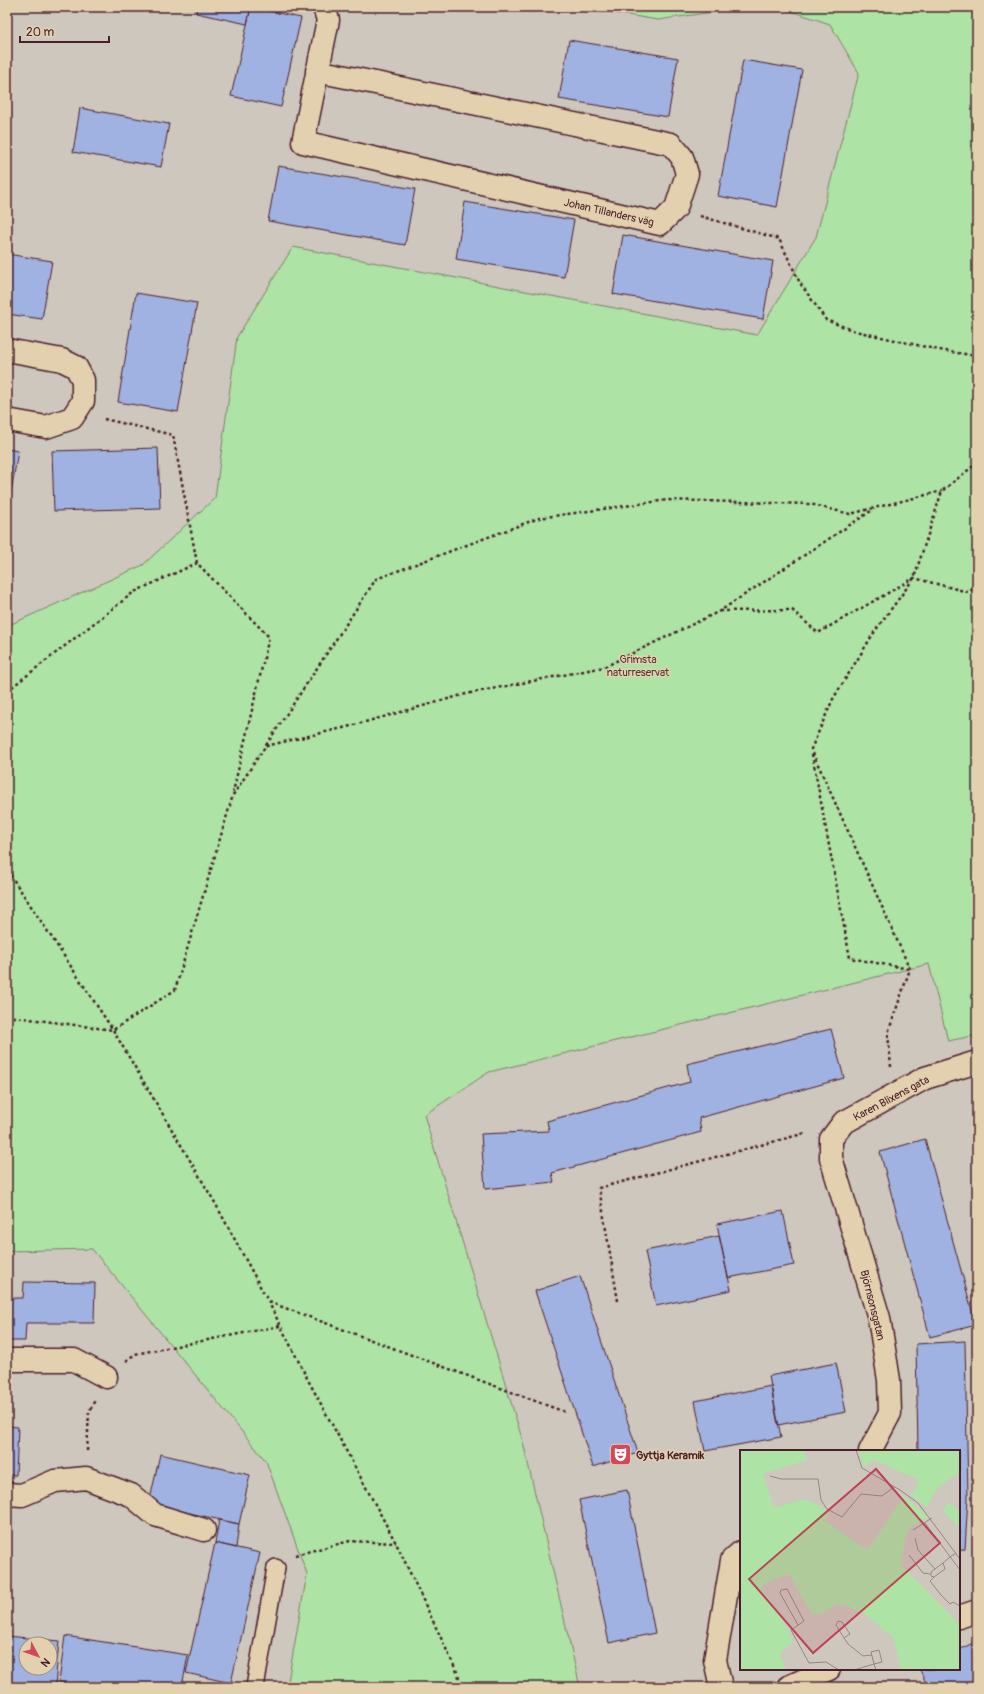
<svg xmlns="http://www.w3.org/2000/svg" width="984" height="1694" font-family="Pangolin,sans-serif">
<rect width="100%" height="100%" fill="#cec7bd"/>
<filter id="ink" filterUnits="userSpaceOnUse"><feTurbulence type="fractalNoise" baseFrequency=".025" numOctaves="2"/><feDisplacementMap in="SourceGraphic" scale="8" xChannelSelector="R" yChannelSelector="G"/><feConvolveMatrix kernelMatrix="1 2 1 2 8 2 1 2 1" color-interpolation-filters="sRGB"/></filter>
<g filter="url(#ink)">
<path fill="#ade3a5" stroke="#7c8168" d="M578,7h169l-89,13z
M779,7h198v1028l-29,6 -19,-77 -440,108 -65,43 99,327 57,245h-293l20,-113 -41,-113 -174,-212 -85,2v-625l136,-61 72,-67 22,-161 56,-90 464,88 59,-98 43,-164 -29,-49z"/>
<path fill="#a0b2e1" stroke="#4a1f2b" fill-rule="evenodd" d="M197,7h54l-4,17 -51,-11z
M251,7l50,11 -20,89 -50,-11z
M569,40l109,18 -10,59 -109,-18z
M743,60l59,10 -25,137 -59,-11z
M80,108l89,16 -8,43 -88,-15z
M278,166l137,23 -10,56 -137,-24z
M465,202l109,18 -10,57 -108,-18z
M623,235l150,26 -10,58 -150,-25z
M7,254l45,7 -10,58 -35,-5z
M136,293l61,10 -19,109 -60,-10z
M158,448l2,60 -106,3 -2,-60z
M7,449l11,2 -10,59h-1z
M831,1029l13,49 -145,40 2,14 -149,41 2,9 -69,7 -4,-55 68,-3 -2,-10 143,-39 -3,-18z
M925,1139l51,186 -46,12 -50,-185z
M783,1211l11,54 -66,13 -11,-54z
M719,1236l12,54 -75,16 -11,-55z
M580,1276l58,177 -45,14 -58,-176z
M24,1282l71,1 -1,40h-68l-1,18h-18v-43h16z
M965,1341l3,156 -3,52 -6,2v-100h-41l-2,-107z
M836,1363l10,49 -68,13 -9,-49z
M771,1386l10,51 -76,14 -10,-50z
M7,1426l11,1 -2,48h-9z
M160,1454l90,21 -11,49 -90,-20z
M627,1490l28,143 -46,10 -30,-143z
M219,1520l20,4 -3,24 -21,-5z
M215,1543l45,10 -29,130 -45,-10z
M7,1636l52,5 -4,46 -48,-3zM26,1644h24v24h-24z
M65,1636l123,19 -6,32h-87l-36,-5z
M977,1641v46h-49l-8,-17 3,-1h36v-19z"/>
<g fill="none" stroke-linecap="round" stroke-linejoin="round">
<defs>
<path id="service" d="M255,1687l21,-119"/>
<path id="minor" d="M317,71l354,73 11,13 5,17 -11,34 -16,16 -357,-82 25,-122 -4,-13
M7,350l55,10 14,7 7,13v21l-11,17 -26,9 -39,-7
M7,1360h67l32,17
M870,1451l20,-38 -1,-33 -10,-62 -48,-160v-19l12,-16 82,-45 52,-16
M7,1494l15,1 33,-14 31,-3 45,17 24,20 49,15
M959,1617l18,-6
M721,1687l-6,-27 17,-100 9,-8
M788,1687l41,-18"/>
</defs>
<use href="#service" stroke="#4a1f2b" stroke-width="20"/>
<use href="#minor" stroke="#4a1f2b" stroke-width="25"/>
<path stroke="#4a1f2b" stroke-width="2.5" stroke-dasharray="3 3" stroke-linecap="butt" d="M700,216l79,23 21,44 26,37 29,11 84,19 38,6
M104,419l69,16 24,128 72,74 -36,155
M720,611l72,-1 26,23 96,-55 54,14 9,-6
M7,691l127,-99 63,-29
M266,746l81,-19 119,-33 138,-27 116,-56 154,-102
M812,754l38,204 59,11
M7,870l106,160 101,171 54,100 40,79 88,163 62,131 4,13
M7,1016l106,14 62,-40 58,-195 143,-216 163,-61 128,-18 143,4 40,10 92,-23
M891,1067l-3,-34 22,-64 -99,-220 22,-50 42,-68 39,-53 28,-87 35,-28
M618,1301l-19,-113 207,-55
M269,1302l296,110
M126,1361l9,-7 145,-28
M87,1451l2,-39 6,-12
M295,1555l55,-14 46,2"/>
<use href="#service" stroke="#e2d0ae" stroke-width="17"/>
<use href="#minor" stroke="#e2d0ae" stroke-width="22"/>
</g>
</g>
<defs>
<symbol id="theatre-square" viewBox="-11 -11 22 22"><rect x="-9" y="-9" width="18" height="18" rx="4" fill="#d1495b" stroke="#e2d0ae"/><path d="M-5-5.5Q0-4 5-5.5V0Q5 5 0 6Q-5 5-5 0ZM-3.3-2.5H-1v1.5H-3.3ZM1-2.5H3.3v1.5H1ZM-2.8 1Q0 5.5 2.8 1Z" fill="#fff"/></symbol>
</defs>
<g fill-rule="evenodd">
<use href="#theatre-square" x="608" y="1442" width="25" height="25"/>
</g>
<g text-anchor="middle" stroke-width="3" stroke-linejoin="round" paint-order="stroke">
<g font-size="11" fill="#4a1f2b" stroke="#e2d0ae">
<text transform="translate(609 212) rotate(13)" y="4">Johan Tillanders väg</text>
<text transform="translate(891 1098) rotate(-28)" y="4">Karen Blixens gata</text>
<text transform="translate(873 1305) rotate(76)" y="4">Björnsonsgatan</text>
</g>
<g font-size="11" fill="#543337" stroke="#e2d0ae">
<text x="638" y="663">Grimsta<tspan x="638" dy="13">naturreservat</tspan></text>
</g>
<g font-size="11" font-weight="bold" fill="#4a1f2b" stroke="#e2d0ae" text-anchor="start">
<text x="636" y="1459">Gyttja Keramik</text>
</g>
</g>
<g transform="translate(740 1450)">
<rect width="220" height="220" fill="#cec7bd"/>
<path d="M0,0h64l3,10 -44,14 10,31 4,2 27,-8 15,6 10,9 -4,7 37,26 7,1 35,-52 20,17 4,4 -17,10 -6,11 -4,27 59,60v45h-59l-8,-33 -27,-22 -20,-10h-10l-13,8 -11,2 -23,-41 -26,10 -2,5 26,38 6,15 -13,12 6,16h-46zM119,0h101v22l-23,16 -10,19 -17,-12 8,-10 -1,-6 -43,-19 -11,7zM208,52l12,9v18l-17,-18z" fill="#ade3a5"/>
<path fill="none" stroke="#998483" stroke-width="1" d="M116,0l6,18 38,22 18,13 42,56M30,26l11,3h37l3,21 6,9 15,8 19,-23 21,2 12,-9M185,73l35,47M173,80l19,-12M175,88l3,12 17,19M169,105l14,18 7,1M203,113l2,6 -11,8 -3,-1v-4l12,-9 7,-6 6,-4M194,127l-4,4 11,14 9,9 3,-2 7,4M58,175l-18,-32 1,-3 6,-1 17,32 -13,9 18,33 17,-1 13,8M104,188l-8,-13 2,-4 4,1 8,12 -6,4 4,6 15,12 9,-1M114,220l20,-6 8,-2 -3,-12 -8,2 3,12 2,6"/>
<path fill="#bd4354" fill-opacity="0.15" stroke="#bd4354" stroke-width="2" d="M136,19l64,74 -127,110 -64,-74z"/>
<rect width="220" height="220" fill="none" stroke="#4a1f2b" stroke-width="2"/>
</g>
<rect width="984" height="1694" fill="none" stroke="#e2d0ae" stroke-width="24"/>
<rect x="12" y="12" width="960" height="1670" fill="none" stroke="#4a1f2b" stroke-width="1.5" filter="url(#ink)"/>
<g transform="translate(38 1656) rotate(131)"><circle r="19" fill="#e2d0ae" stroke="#a5897a"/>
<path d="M0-3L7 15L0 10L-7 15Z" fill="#d1495b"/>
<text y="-6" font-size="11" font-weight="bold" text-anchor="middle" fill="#4a1f2b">N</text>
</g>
<path d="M20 36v6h89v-6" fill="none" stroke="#4a1f2b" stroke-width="2"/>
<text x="26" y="36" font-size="12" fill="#4a1f2b" stroke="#e2d0ae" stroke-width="3" paint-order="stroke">20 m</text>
</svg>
